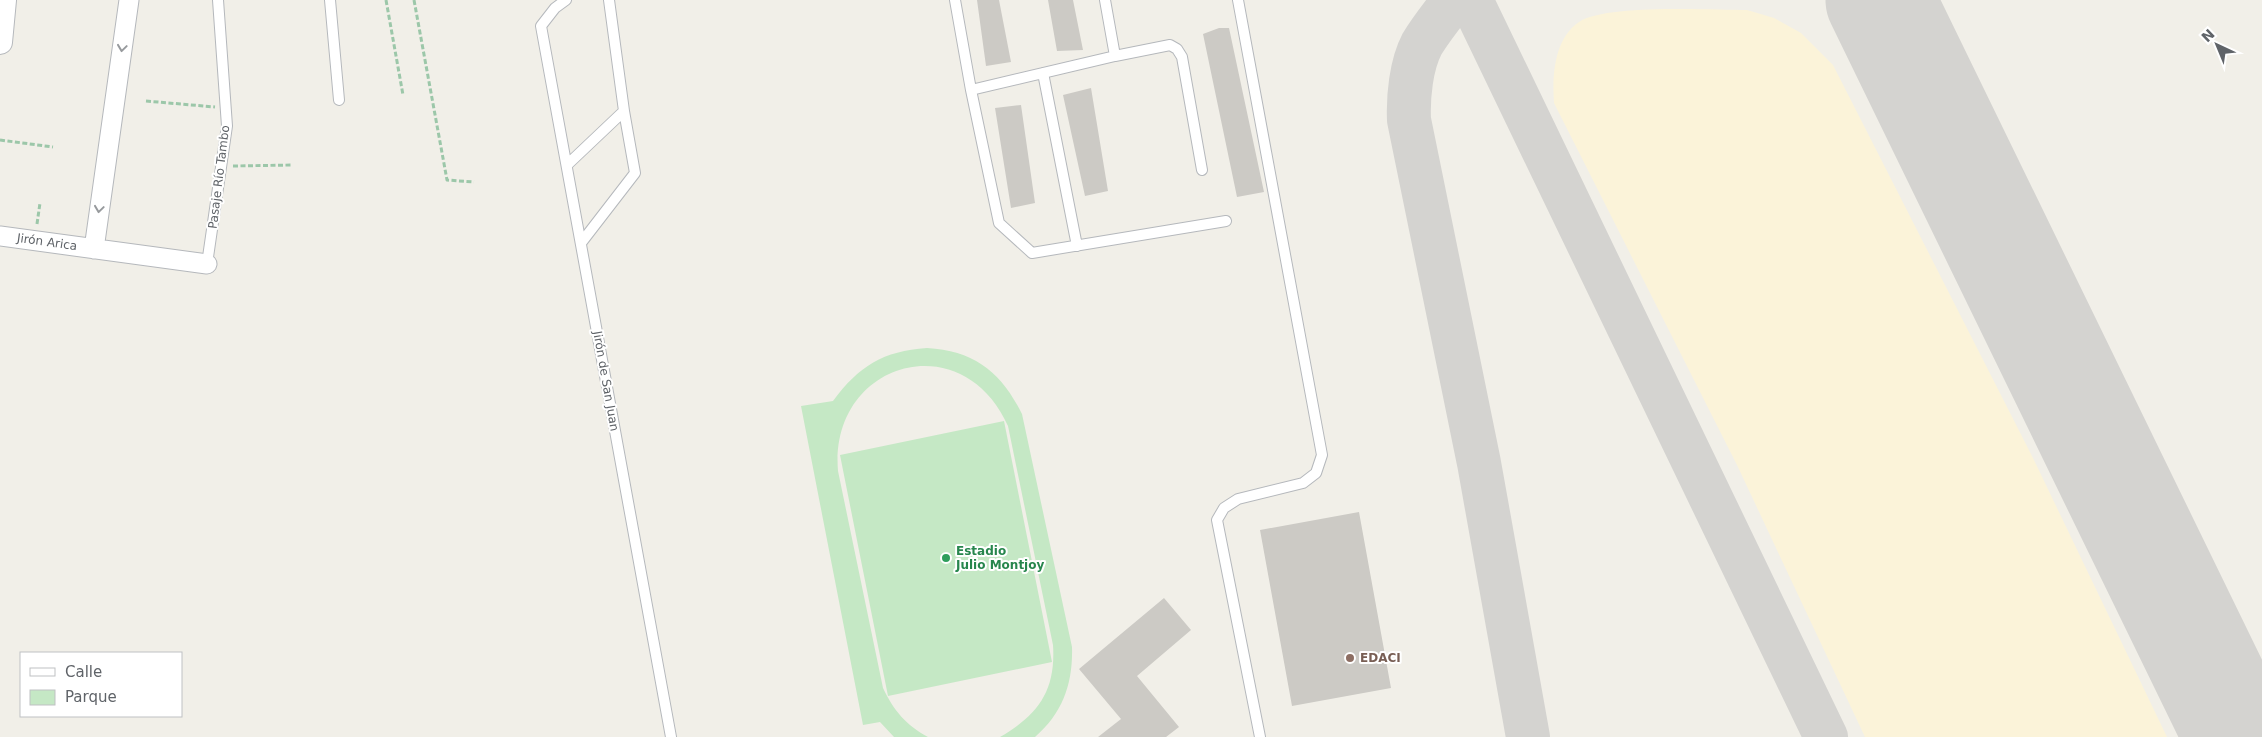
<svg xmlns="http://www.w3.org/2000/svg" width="2262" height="737" font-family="'DejaVu Sans',sans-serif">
<rect width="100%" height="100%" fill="#f1efe8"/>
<path fill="#c5e8c5" d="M927,348c48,3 74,24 95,66l50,233c1,36 -9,66 -37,90h-35c38,-22 56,-46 53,-92l-45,-219c-46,-103 -179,-64 -170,45l45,217c11,23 23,37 45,49h-34l-14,-15 -17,3 -62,-319 32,-5c26,-35 50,-50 94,-53z
M1004,421l48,241 -164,34 -48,-241z"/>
<path fill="#fbf3d9" d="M1747,10l27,8 27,15 32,32 200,393 134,279h-302l-128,-272 -183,-362c-2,-27 0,-64 25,-81 26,-18 133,-12 168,-12z"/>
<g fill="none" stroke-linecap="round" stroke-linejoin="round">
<path stroke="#d4d3d0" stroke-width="44" d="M1454,0c-11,14 -23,29 -32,44 -11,21 -14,53 -13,76l70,343 49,274
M1471,0l355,737"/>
<path stroke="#d4d3d0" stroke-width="109" d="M1880,0l359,737"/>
</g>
<path fill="#cccac5" d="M977,0h22l12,62 -25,4z
M1048,0h25l10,50 -26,1z
M1219,28h10l35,164 -27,5 -34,-163z
M1091,88l17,103 -23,5 -22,-101z
M1021,105l14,98 -24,5 -16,-100z
M1359,512l32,176 -99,18 -32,-176z
M1164,598l27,32 -54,46 42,51 -13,10h-68l23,-18 -42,-50z"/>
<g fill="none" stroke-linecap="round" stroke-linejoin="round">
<defs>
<path id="service" d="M330,0l9,100
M566,0l-11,8 -14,18 130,711
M955,0l16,90 28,133 33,30 194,-32
M1238,0l84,455 -6,18 -13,10 -65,16 -14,9 -7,12 43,217
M1115,56l55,-11 7,4 5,8 20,113
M1043,73l34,173
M971,90l144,-34 -10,-56
M567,165l57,-54 -15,-111
M581,243l54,-70 -11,-62
M207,264l20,-138 -9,-126"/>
<path id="minor" d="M0,236l207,28
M94,249l35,-249"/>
<path id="tertiary" d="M0,42l4,-42"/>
</defs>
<use href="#service" stroke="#b5b8bc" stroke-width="12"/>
<use href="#minor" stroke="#b5b8bc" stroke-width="21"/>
<use href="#tertiary" stroke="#b5b8bc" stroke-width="26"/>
<path stroke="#9cc7a9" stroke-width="3" stroke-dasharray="5 2.5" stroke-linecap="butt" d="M386,0l17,95
M414,0l33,180 27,2
M146,101l69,6
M0,140l53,7
M233,166l60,-1
M37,224l3,-21"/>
<use href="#service" stroke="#fff" stroke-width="10"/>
<use href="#minor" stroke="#fff" stroke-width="19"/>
<use href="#tertiary" stroke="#fff" stroke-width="24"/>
</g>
<defs><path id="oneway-chevron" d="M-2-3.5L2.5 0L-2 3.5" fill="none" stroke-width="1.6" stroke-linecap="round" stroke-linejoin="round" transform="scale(1.25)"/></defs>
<g stroke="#979a9d">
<use href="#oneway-chevron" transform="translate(122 48) rotate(98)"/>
<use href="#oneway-chevron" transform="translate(99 209) rotate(98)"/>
</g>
<circle fill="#2e9e5b" stroke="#fff" stroke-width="2" cx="946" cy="558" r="5"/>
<circle fill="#8d6e63" stroke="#fff" stroke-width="2" cx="1350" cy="658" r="5"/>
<g text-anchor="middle" stroke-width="4" stroke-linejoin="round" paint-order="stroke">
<g font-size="12" fill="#5f6368" stroke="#fff">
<text transform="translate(219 177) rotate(-83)" y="4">Pasaje Río Tambo</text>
<text transform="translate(47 242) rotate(8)" y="4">Jirón Arica</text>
<text transform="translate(606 381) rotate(80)" y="4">Jirón de San Juan</text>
</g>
<g font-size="12" font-weight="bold" fill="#27864d" stroke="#fff" text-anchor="start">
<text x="956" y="555">Estadio<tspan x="956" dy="14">Julio Montjoy</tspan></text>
</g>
<g font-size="12" font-weight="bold" fill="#785e54" stroke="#fff" text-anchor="start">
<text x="1360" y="662">EDACI</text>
</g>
</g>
<rect x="20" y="652" width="162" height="65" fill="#ffffff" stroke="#bfc1c3"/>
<rect x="30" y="668" width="25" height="8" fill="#ffffff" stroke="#bfc1c3"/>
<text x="65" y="677" font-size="15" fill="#5f6368">Calle</text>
<rect x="30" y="690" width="25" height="15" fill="#c5e8c5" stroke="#bfc1c3"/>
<text x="65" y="702" font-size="15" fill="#5f6368">Parque</text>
<g transform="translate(2217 45) rotate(316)" stroke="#ffffff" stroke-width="4" paint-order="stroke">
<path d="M0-4L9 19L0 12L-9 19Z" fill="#5f6368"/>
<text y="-8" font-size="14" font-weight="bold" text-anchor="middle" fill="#5f6368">N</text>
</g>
</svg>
